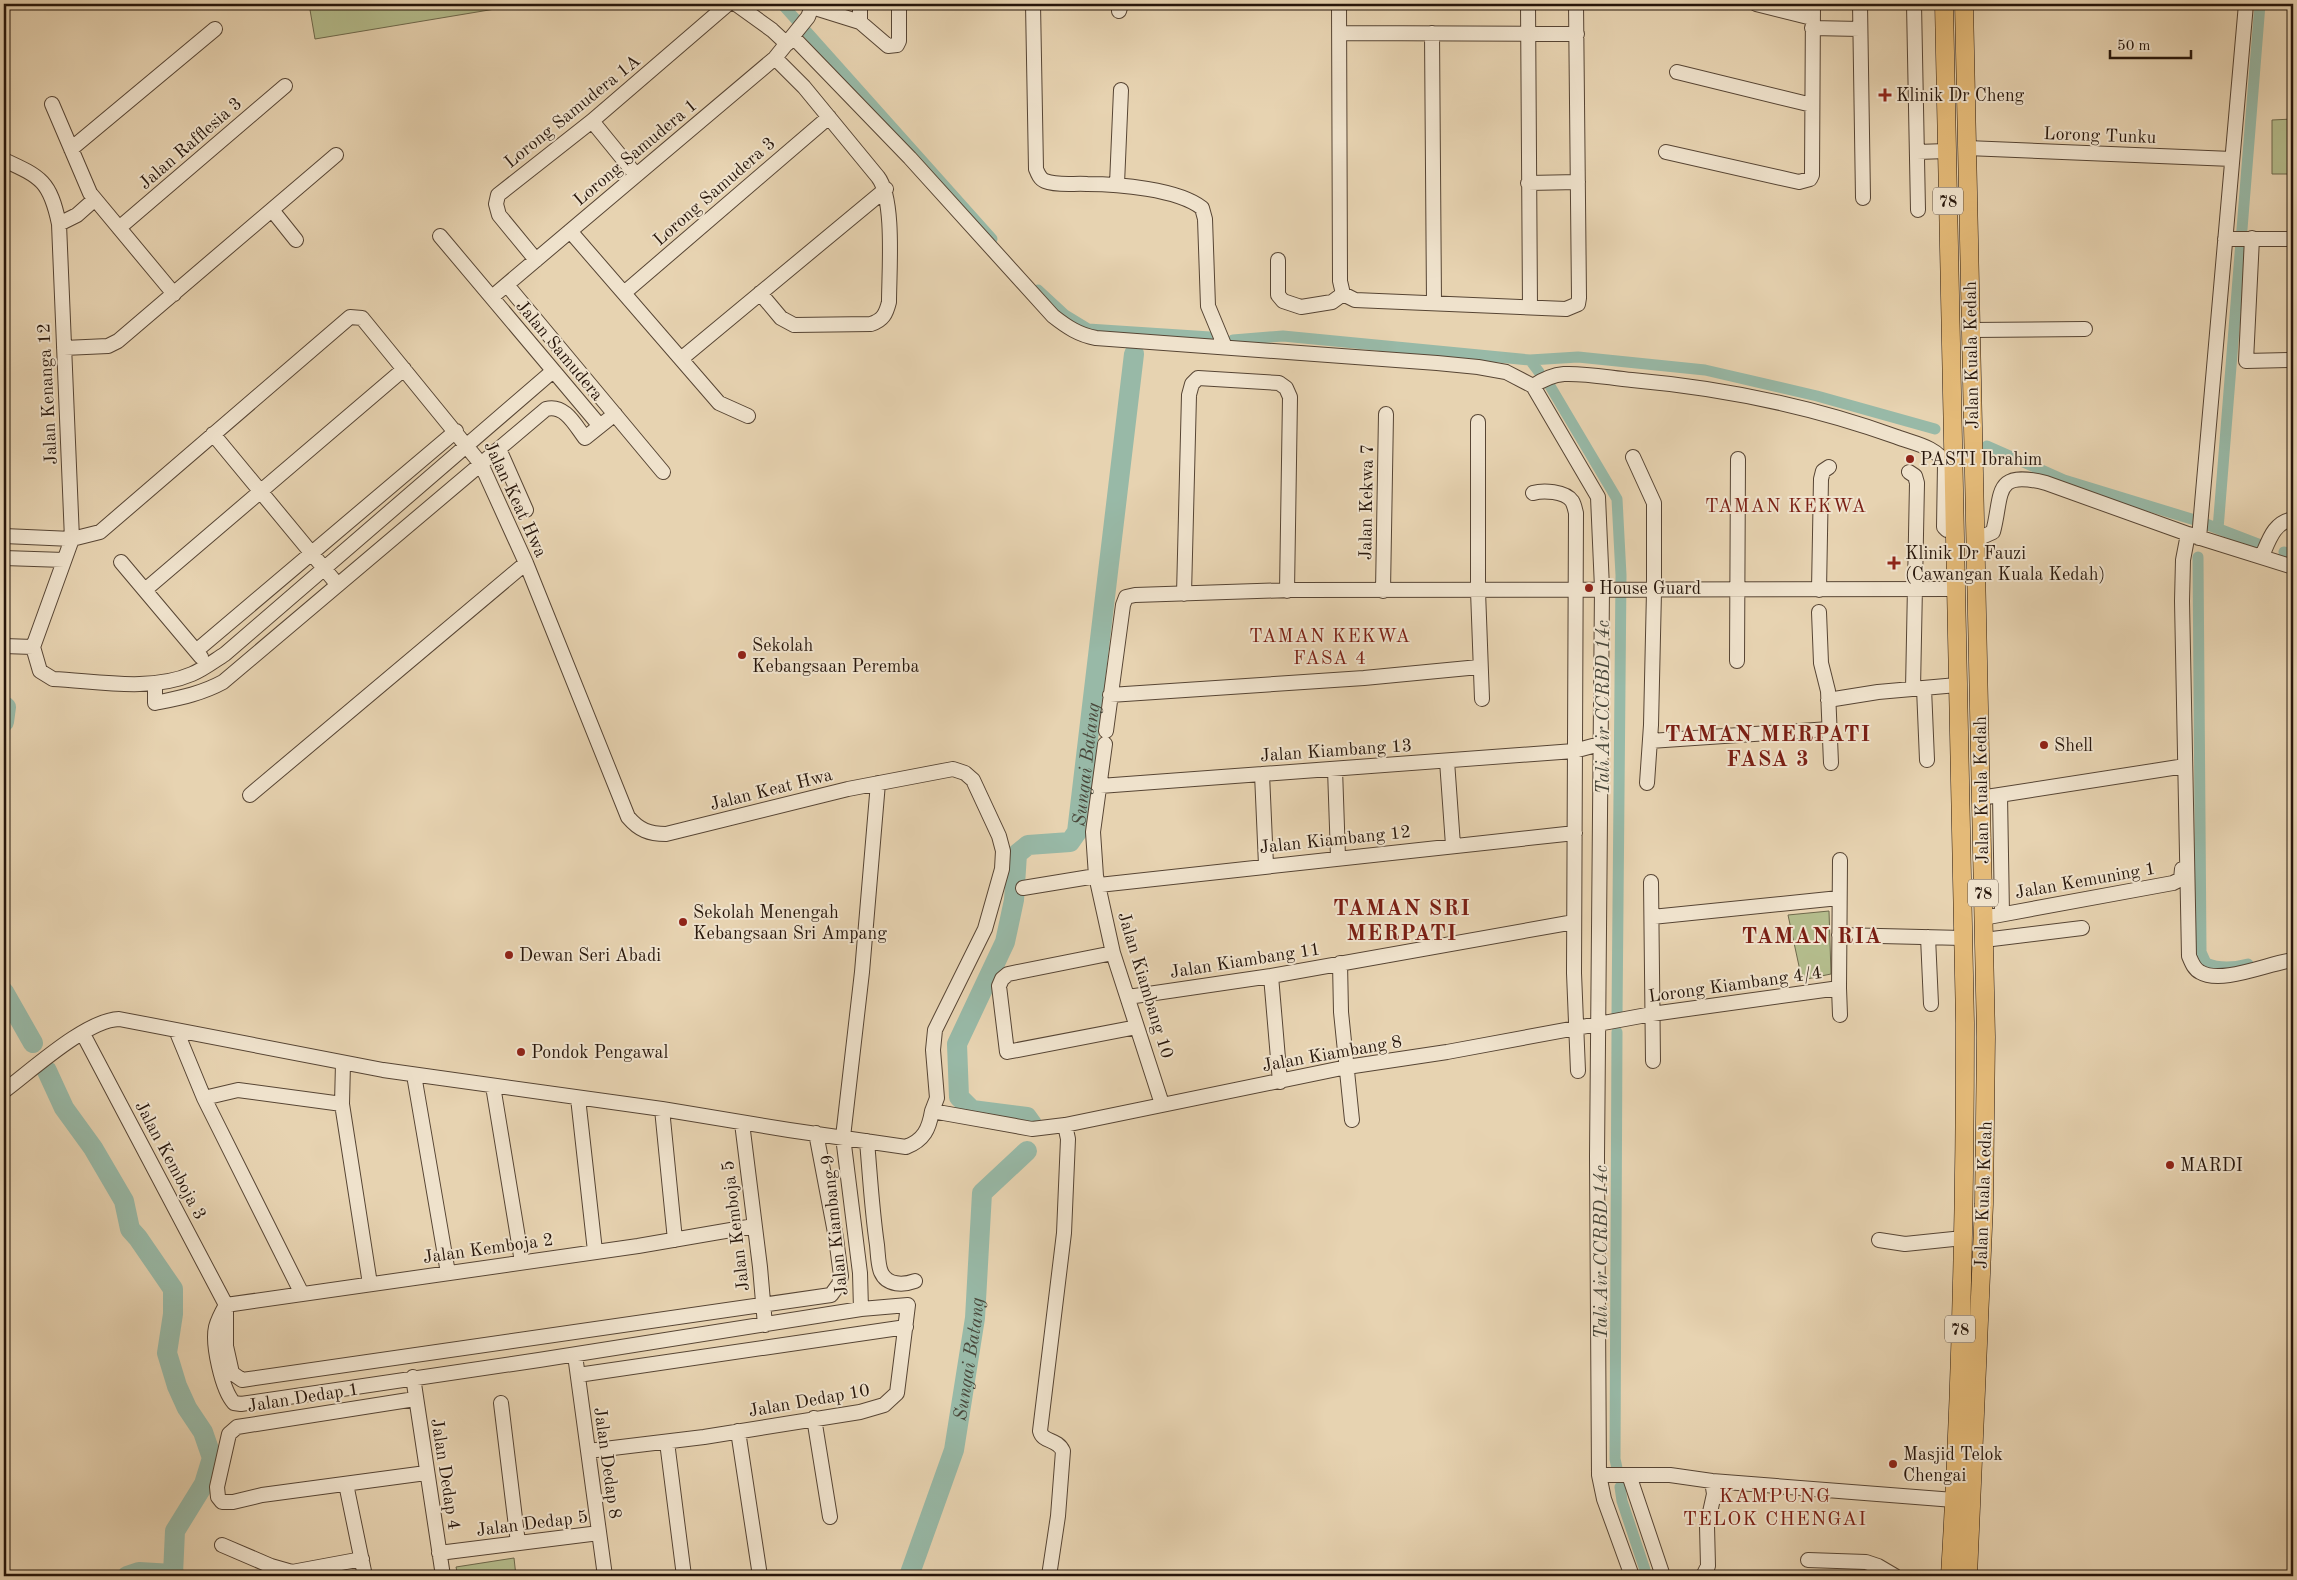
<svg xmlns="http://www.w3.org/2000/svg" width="2297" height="1580" font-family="'Old Standard TT',serif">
<rect width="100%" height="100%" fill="#e7d3b1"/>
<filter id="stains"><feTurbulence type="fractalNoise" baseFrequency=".004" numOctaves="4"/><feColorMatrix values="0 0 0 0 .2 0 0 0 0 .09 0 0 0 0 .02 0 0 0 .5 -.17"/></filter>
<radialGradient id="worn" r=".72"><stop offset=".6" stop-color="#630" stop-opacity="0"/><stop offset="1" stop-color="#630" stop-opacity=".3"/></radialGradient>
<path fill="#b4bc8c" stroke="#6e694c" d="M309,4h185l1,5 -180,30z
M2293,119v55h-21v-54z
M1829,911l2,63 -29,6 -14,-65z
M514,1558l2,18h-58l-2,-9z"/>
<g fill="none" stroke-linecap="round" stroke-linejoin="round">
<path stroke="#98b9a7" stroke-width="11" d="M782,4l210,235
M1038,290l27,25 23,14 122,8
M1233,340l50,-4 247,24 48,-3 127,13 112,26 118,33
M1530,360l9,12
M1550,386l67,113 4,76 -4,441
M1987,446l77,34 134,41 65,25
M2218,529l42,-525
M2284,552l9,3
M2198,557l3,395 5,11c14,6 27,5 42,1
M1617,1032l-2,427 3,14
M1620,1487l2,14 25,75"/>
<g stroke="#98b9a7" stroke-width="20">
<path d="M4,722l2,-15"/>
<path d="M4,992l29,51"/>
<path d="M47,1071l17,37 29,40 31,53 6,28 8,9 35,51v25l-6,39 10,33 10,22 16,24 9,26 -8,26 -29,47 -2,43"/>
<path id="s1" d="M1032,1124l-5,-7 -55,-7 -13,-13 -2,-53 48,-102 9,-42 3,-46 11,-9 42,-3 7,-10 57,-478"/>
<path d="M127,1576l12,-4 34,2 3,2"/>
<path id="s2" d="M909,1576l45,-126 21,-132 7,-125 45,-42"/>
</g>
<defs>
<path id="minor" d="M736,4l36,26 15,14
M1033,4l3,165c2,5 4,10 9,12 12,5 30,2 42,3 31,0 91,5 115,24l3,11 3,87 17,41
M1339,4l1,277 3,13 12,6 211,9 12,-5 1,-6 -3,-294
M1528,4l2,303
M1756,4l56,14
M1860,4l3,194
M1914,4l4,206
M812,7l48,15 28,24 9,-1 2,-4v-37
M1119,11l2,-7
M860,22v-18
M1812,28l48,1
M1340,33l237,1
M1432,33l2,270
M793,37l117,121 143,158c14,11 26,19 43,22l341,25 41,4 28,5 27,14 65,111 4,91 -5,569 2,318 5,24 28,77
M1677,72l135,33
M52,104l38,89 84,101
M592,121l44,54
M1967,148l265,11
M71,149l144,-120
M1666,152l133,30 11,-3 2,-4 1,-171
M1917,152l30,-1
M4,160c37,17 46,21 55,64l13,315 -39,108
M1528,183l50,-1
M1117,184l4,-94
M272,210l24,30
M59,224l18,-9 18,-16
M119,228l166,-142
M570,231l149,172 29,13
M440,236l160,190
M2252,238l-6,123 47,-1
M2225,239h68
M536,260l-37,-45 -3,-11 2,-9 94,-74 136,-117
M1278,260v35l5,6 18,6 31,-5 11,-8
M507,285l156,187
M624,293l205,-176
M760,293l21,25 13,7 77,-1c12,-4 15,-10 18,-22 0,-30 6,-103 -11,-125l-74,-90 -29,-29
M492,297l283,-239 33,-41 5,-13
M1971,330l114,-1
M64,348l44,-2 10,-5 218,-186
M681,359l205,-170
M1533,386c9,-6 19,-11 31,-12 22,-1 46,4 68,6 90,8 179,26 265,57 15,6 41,10 48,27l-1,63 3,3h7
M1478,422v169l4,108
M213,434l124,150
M499,449l27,61
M1633,457l21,46v88l-3,134 -4,58
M1909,472l6,4 2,7 -4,206
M1533,493c10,-3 32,-2 39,8 2,3 3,8 4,12l-2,460 4,98
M2188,534l-5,26 -1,41 7,355c3,7 5,13 11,16 21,13 69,-9 93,-12
M4,536l68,3 28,-7 250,-215 12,1 119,146 45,99 102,254c11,13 21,17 38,17l182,-45 105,-20 12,4 8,7 26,56 4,15 -1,18 -17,60 -50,101 -2,20 4,48 -5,13 100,18 33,-4 282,-58 100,-15 205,-38 187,-26 1,-128
M2199,538l47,-534
M1975,540l18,-8c10,-37 -1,-63 53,-49l142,51 105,33
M2262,556c7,-16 12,-34 31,-37
M4,558l60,2
M121,562l80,95
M145,590l259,-221
M1819,590l2,-111 2,-8 6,-4
M1383,591l3,-177
M1184,594l5,-199 3,-11 6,-6 81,5 7,5 4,9 -3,194
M1819,612l2,51 7,28 3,72
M4,646l29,1
M33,647l7,24 13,8c44,2 97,13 139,-5 12,-5 22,-13 33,-20l328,-283
M196,651l260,-220
M1737,661l1,-202
M155,683v20c24,-5 46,-9 68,-21l323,-273c19,-5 29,16 39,29l30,-24
M1924,688l3,72
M1110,695l254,-17 115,-11
M1828,700l50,-8 79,-7
M1106,731l17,-126 3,-8 9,-2 156,-5 665,-1
M1650,741l179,-12
M1105,744l-12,88 3,44 17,77 49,151
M1447,761l6,84
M1335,769l3,88
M1262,774l4,91
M1100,786l474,-35 26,-7
M250,795l276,-232
M2000,795l2,119
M1980,798l205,-32
M1651,882l2,179
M1099,885l476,-52
M1023,888l73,-12
M1652,917l187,-19
M1983,918l190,-35 8,-4 1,-10
M1839,935l124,3
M1928,937l3,67
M1984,940l98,-12
M1113,953l-105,21 -6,5 -3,7 8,66 130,-25
M1340,963l1,49 11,108
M1271,976l9,106
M1839,988l1,27
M1128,997l143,-21 303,-54
M176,1030l28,68 98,196
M83,1034l143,271v41l6,27 10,7 589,-85 8,-11 2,-8 -5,-38 -20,-105
M343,1063l-1,41 28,180
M414,1075l34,198
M493,1086l29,176
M4,1091c27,-20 82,-71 115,-72l264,51 279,39 127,21 117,17c18,-7 23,-18 26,-36
M204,1098l34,-8 104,14
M578,1098l17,153
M662,1109l13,131
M742,1123l18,144 5,58
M867,1141c3,35 5,70 10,104 1,9 1,20 4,27 6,14 23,13 34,9
M1879,1240l26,4 58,-6
M226,1305c-4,7 -8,14 -10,22 -4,17 6,63 18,76l7,1 298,-44 322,-51 47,-4 -11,88 -13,12 -24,7 -156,25 -116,14
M226,1305l412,-59 116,-20
M861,1309l-1,-36 -17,-136 19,-165 16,-189
M575,1355l30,221
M578,1375l328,-48
M413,1377l30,199
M415,1399l-178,28 -8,7 -12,53 1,10 4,5h11l29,-7 164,-22
M501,1403l17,140
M814,1418l16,99
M738,1431l22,145
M667,1442l17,134
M1599,1475h71l42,6 242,19
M1629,1475l34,101
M346,1484l19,92
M222,1545l49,21 21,6 70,-13
M439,1553l160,-20
M1808,1560l58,2 12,4 17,10
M1049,1576l9,-60 5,-65c-6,-13 -20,-8 -23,-20l24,-198 4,-94 -3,-14
M1703,1576l5,-10 -1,-40 7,-32 -2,-13"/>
<path id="major" d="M1944,4l21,1019c0,184 -4,369 -15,553
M1964,4l22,1033 -2,167 -16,372"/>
</defs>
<use href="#minor" stroke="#574534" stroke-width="16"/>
<use href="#major" stroke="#27160b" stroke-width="19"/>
<use href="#minor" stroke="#efe2cc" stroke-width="14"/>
<use href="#major" stroke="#e4ba78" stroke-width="18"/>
</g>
<g fill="#8f2418" stroke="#efe2cc" stroke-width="2">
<path d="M1882.5 87.5h5v5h5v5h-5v5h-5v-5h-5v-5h5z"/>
<circle cx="1910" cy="459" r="5"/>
<path d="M1891.5 555.5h5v5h5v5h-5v5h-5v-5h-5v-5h5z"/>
<circle cx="1589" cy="588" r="5"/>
<circle cx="742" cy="655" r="5"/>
<circle cx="2044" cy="745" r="5"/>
<circle cx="683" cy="922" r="5"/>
<circle cx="509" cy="955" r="5"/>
<circle cx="521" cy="1052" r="5"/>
<circle cx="2170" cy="1165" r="5"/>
<circle cx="1893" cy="1464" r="5"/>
</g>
<g text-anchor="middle" stroke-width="4" stroke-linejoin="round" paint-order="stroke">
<g fill="#efe2cc" stroke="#635345" stroke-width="1">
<rect x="1933" y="187.5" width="30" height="27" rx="4"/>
<rect x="1968" y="879.5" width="30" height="27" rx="4"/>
<rect x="1945" y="1315.5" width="30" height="27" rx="4"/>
</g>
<g font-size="16" font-weight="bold" fill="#27160b">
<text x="1948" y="207">78</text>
<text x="1983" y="899">78</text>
<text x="1960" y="1335">78</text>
</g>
<g font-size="18" fill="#27160b" stroke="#efe2cc" text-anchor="start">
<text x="1896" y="101">Klinik Dr Cheng</text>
<text x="1920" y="465">PASTI Ibrahim</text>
<text x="1905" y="559">Klinik Dr Fauzi<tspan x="1905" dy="21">(Cawangan Kuala Kedah)</tspan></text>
<text x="1599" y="594">House Guard</text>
<text x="752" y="651">Sekolah<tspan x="752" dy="21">Kebangsaan Peremba</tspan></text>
<text x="2054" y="751">Shell</text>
<text x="693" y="918">Sekolah Menengah<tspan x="693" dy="21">Kebangsaan Sri Ampang</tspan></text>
<text x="519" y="961">Dewan Seri Abadi</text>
<text x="531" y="1058">Pondok Pengawal</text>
<text x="2180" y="1171">MARDI</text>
<text x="1903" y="1460">Masjid Telok<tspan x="1903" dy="21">Chengai</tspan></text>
</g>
<g font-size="18" fill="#27160b" stroke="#efe2cc">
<text transform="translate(572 111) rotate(-39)" y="6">Lorong Samudera 1A</text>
<text transform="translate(2100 135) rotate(2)" y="6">Lorong Tunku</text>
<text transform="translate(190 143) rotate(-41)" y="6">Jalan Rafflesia 3</text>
<text transform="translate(635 152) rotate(-40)" y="6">Lorong Samudera 1</text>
<text transform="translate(714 191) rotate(-41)" y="6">Lorong Samudera 3</text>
<text transform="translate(560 350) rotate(50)" y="6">Jalan Samudera</text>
<text transform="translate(1971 355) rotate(-91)" y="6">Jalan Kuala Kedah</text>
<text transform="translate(47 394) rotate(-93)" y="6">Jalan Kenanga 12</text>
<text transform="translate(516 499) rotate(65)" y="6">Jalan Keat Hwa</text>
<text transform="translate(1366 502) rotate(-89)" y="6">Jalan Kekwa 7</text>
<text transform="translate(1336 750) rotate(-4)" y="6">Jalan Kiambang 13</text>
<text transform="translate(771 789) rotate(-14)" y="6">Jalan Keat Hwa</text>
<text transform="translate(1981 790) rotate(-91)" y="6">Jalan Kuala Kedah</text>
<text transform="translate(1335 839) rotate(-6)" y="6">Jalan Kiambang 12</text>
<text transform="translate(2085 880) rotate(-10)" y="6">Jalan Kemuning 1</text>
<text transform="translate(1245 960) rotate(-9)" y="6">Jalan Kiambang 11</text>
<text transform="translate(1735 984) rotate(-8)" y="6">Lorong Kiambang 4/4</text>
<text transform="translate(1146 985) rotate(73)" y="6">Jalan Kiambang 10</text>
<text transform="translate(1332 1053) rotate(-10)" y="6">Jalan Kiambang 8</text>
<text transform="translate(171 1160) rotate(62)" y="6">Jalan Kemboja 3</text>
<text transform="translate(1983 1195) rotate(-88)" y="6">Jalan Kuala Kedah</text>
<text transform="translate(834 1225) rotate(-96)" y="6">Jalan Kiambang 9</text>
<text transform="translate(735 1226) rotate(-97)" y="6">Jalan Kemboja 5</text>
<text transform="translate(488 1248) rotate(-8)" y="6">Jalan Kemboja 2</text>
<text transform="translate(303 1397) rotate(-9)" y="6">Jalan Dedap 1</text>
<text transform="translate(809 1400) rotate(-10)" y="6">Jalan Dedap 10</text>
<text transform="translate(608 1463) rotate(82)" y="6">Jalan Dedap 8</text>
<text transform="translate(446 1474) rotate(81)" y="6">Jalan Dedap 4</text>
<text transform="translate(532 1523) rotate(-7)" y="6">Jalan Dedap 5</text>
</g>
<g font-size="19" letter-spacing="1" fill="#7a1f14" stroke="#efe2cc">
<text x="1786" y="512">TAMAN KEKWA</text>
<text x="1330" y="642">TAMAN KEKWA<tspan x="1330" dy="22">FASA 4</tspan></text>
</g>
<g font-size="19" font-style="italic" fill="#49473a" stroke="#efe2cc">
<text transform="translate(1602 707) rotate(-90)" y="7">Tali Air CCRBD 14c</text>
<text dy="7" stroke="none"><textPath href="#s1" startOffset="474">Sungai Batang</textPath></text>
<text transform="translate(1600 1252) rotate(-90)" y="7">Tali Air CCRBD 14c</text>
<text dy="7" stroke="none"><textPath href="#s2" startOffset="226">Sungai Batang</textPath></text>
</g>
<g font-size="20" letter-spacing="1" fill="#7a1f14" stroke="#efe2cc">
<text x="1775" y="1502">KAMPUNG<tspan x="1775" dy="23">TELOK CHENGAI</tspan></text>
</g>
<g font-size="22" font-weight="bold" letter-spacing="1" fill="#7a1f14" stroke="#efe2cc">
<text x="1768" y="741">TAMAN MERPATI<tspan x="1768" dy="25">FASA 3</tspan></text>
<text x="1402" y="915">TAMAN SRI<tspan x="1402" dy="25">MERPATI</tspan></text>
<text x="1812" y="943">TAMAN RIA</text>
</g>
</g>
<rect width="2297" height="1580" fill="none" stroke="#e7d3b1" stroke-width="20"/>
<rect x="5" y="5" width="2287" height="1570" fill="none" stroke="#27160b" stroke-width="2.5"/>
<rect x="10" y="10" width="2277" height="1560" fill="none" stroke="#27160b"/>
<path d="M2110 50v8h81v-8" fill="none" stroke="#27160b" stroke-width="2.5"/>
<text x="2117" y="50" font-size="15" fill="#27160b" stroke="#efe2cc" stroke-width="4" paint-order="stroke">50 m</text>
<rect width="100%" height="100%" filter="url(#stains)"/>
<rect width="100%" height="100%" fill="url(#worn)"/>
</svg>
